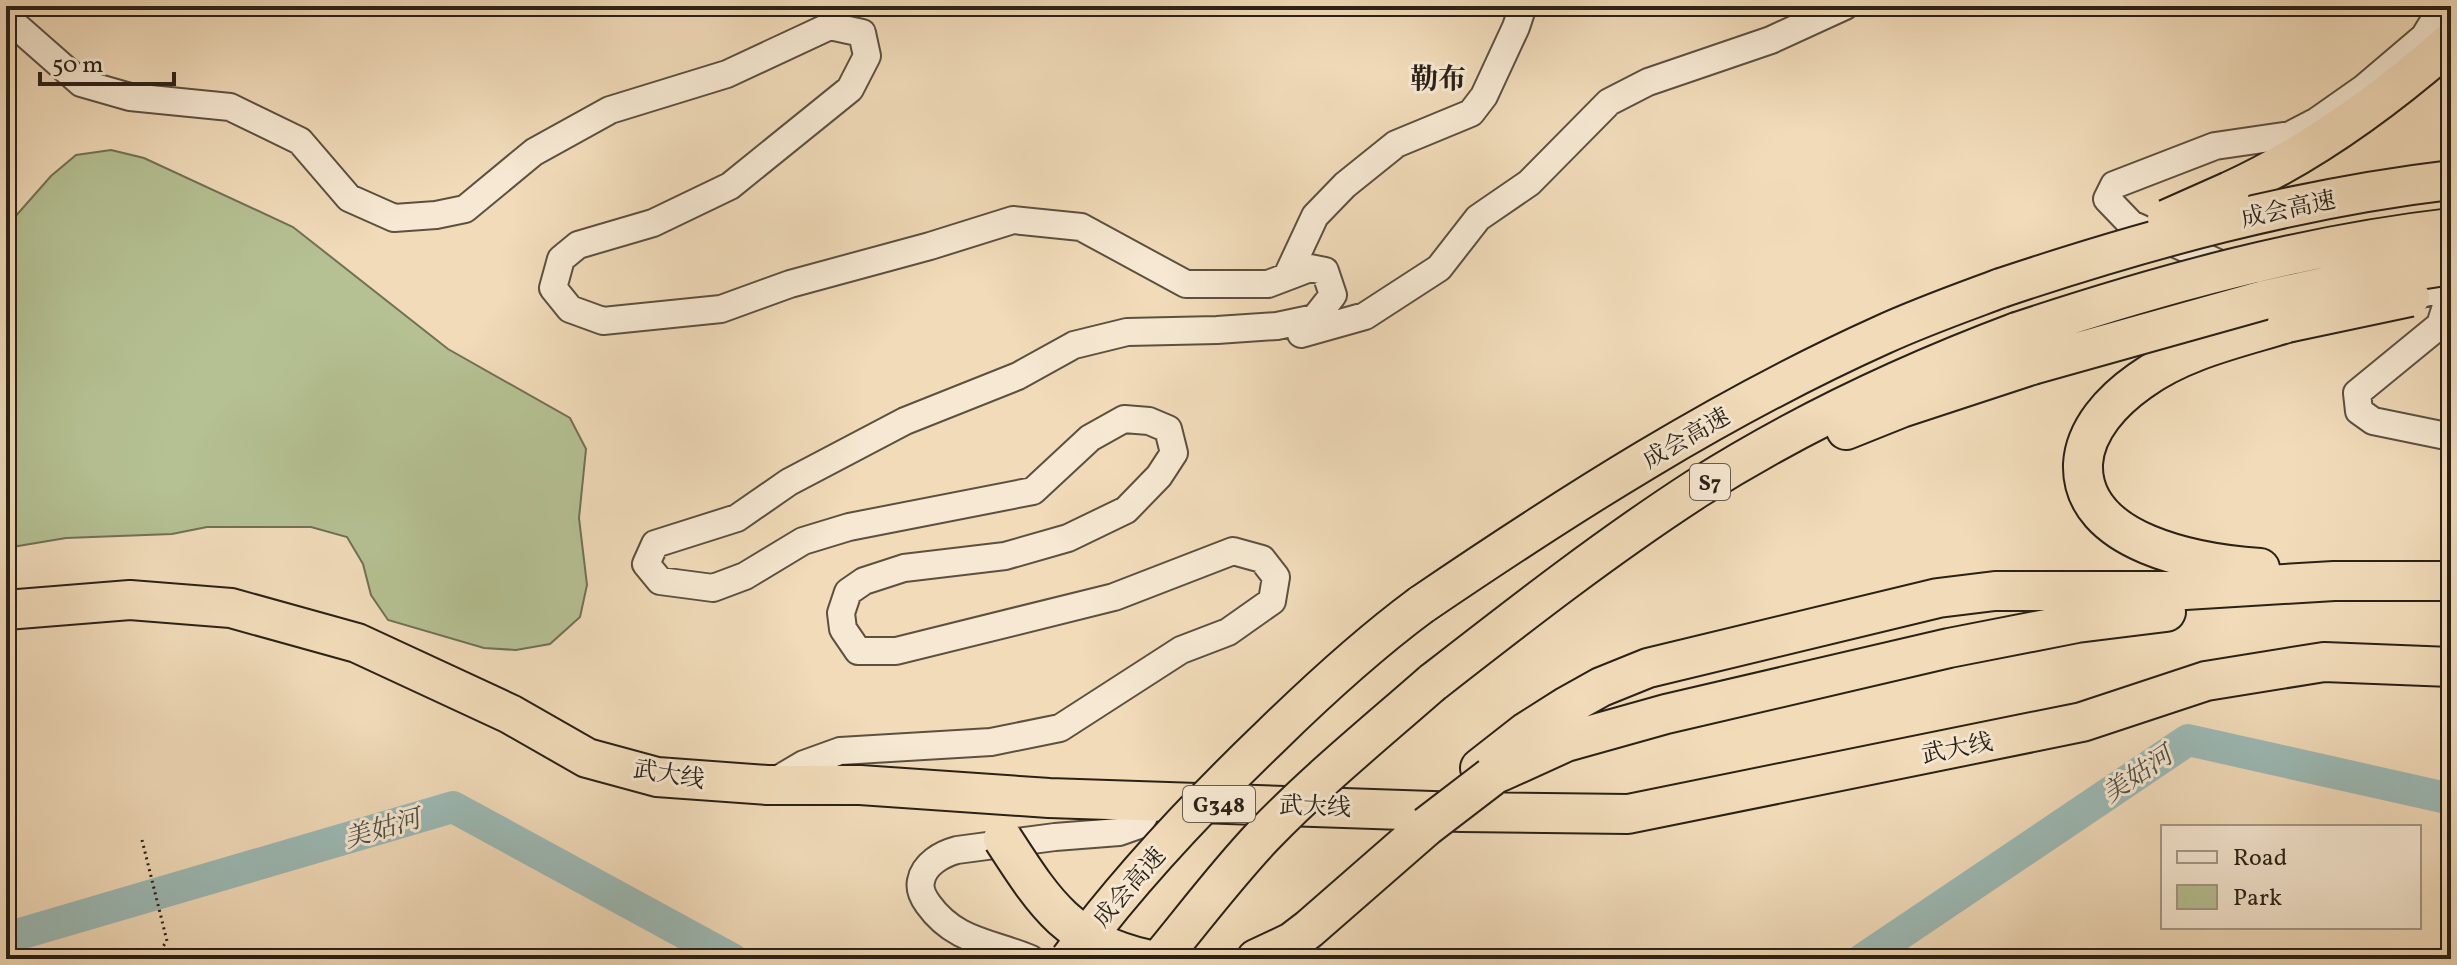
<svg xmlns="http://www.w3.org/2000/svg" width="2457" height="965" font-family="Vollkorn,'Noto Serif SC',serif">
<rect width="100%" height="100%" fill="#f1dbb9"/>
<filter id="stains"><feTurbulence type="fractalNoise" baseFrequency=".0025" numOctaves="4"/><feColorMatrix values="0 0 0 0 .2 0 0 0 0 .09 0 0 0 0 .02 0 0 0 .5 -.17"/></filter>
<radialGradient id="worn" r=".72"><stop offset=".6" stop-color="#630" stop-opacity="0"/><stop offset="1" stop-color="#630" stop-opacity=".3"/></radialGradient>
<path fill="#b5c193" stroke="#707155" stroke-width="2" d="M111,150l33,8 149,69 155,122 122,69 16,31 -7,69 8,67 -7,32 -30,27 -34,6 -32,-2 -96,-28 -17,-25 -8,-31 -16,-27 -36,-10h-104l-35,7 -106,4 -60,10v-321l45,-51 25,-21z"/>
<g fill="none" stroke-linecap="round" stroke-linejoin="round">
<path stroke="#9cbab5" stroke-width="32" d="M6,938l447,-131 279,152
M1863,959l325,-219 263,59"/>
<defs>
<path id="minor" d="M6,17l75,66 49,14 100,10 70,34 49,57 45,20 42,-3 29,-6 69,-57 76,-42 117,-36 103,-48 32,7 5,23 -17,33 -120,97 -77,37 -75,22 -17,14 -8,29 17,21 33,12 118,-12 69,-25 140,-38 83,-26 68,7 105,57h82l42,-16 15,3 8,24 -18,23 -38,8 -60,4 -90,2 -53,13 -56,31 -113,45 -116,61 -52,36 -82,26 -9,20 14,17 53,7 32,-12 58,-35 46,-14 184,-36 57,-53 34,-19 25,2 19,8 6,24 -15,23 -33,34 -58,28 -63,18 -101,12 -40,13 -16,11 -7,21 2,16 15,22h38l218,-54 119,-46 29,8 14,18 -4,24 -44,31 -47,18 -121,78 -69,14 -151,9 -36,13 -34,20
M2236,271l-105,-47 -24,-25 7,-14 101,-39 75,-11 27,-14 47,-33 60,-51 19,-31
M1287,276l28,-60 30,-31 51,-41 75,-31 13,-17 32,-69 7,-21
M2393,302l42,-12 13,10 -8,25 -83,68 2,18 14,10 78,16
M1301,334l64,-18 74,-48 39,-50 51,-35 80,-81 39,-20 123,-42 74,-34
M1031,959c-40,-17 -76,-17 -103,-55 -5,-7 -9,-15 -7,-23 3,-17 21,-27 36,-31l98,-13 64,-5 20,-7 7,-12v-12"/>
<path id="highway" d="M2230,191c81,-37 155,-91 221,-149
M1846,430l55,-22 131,-43
M2260,568c-60,-4 -180,-24 -177,-104 2,-35 30,-64 57,-83 42,-31 98,-43 147,-58
M1421,605c147,-100 299,-197 461,-270 39,-18 79,-32 119,-47
M6,610l124,-10 101,8 126,35 153,71 77,44 70,19 110,8h93l189,13 413,14 166,2 454,-92 124,-41 118,-19 127,5
M1432,683c86,-67 173,-135 264,-194 101,-64 209,-115 321,-157
M1480,768l46,-36 41,-26 34,-19 47,-19 290,-70 57,-7h174l165,-10h117
M1500,772l66,-30 100,-28 283,-66 128,-25 89,-11
M1256,959l36,-17 17,-13 118,-103"/>
</defs>
<use href="#minor" stroke="#5c5040" stroke-width="30"/>
<use href="#highway" stroke="#2a2117" stroke-width="42"/>
<path stroke="#2a2117" stroke-width="3" stroke-dasharray="2 4" stroke-linecap="butt" d="M142,840l25,101 -13,18"/>
<use href="#minor" stroke="#f6e8d2" stroke-width="26"/>
<use href="#highway" stroke="#f1dbb9" stroke-width="38"/>
<defs>
<path id="highway-bridge" d="M2167,219l63,-28
M2001,288c146,-49 297,-90 450,-108
M2287,323l123,-26
M2017,332c141,-47 286,-87 434,-104
M2032,365l232,-65 91,-20 96,-15
M1427,826l64,-49
M1003,839c41,63 64,102 143,120
M1070,959c59,-80 128,-153 200,-222 48,-47 97,-92 151,-132
M1160,959c34,-41 66,-84 103,-123 53,-55 112,-103 169,-153"/>
</defs>
<use href="#highway-bridge" stroke="#2a2117" stroke-width="42" stroke-linecap="butt"/>
<use href="#highway-bridge" stroke="#f1dbb9" stroke-width="38"/>
</g>
<g text-anchor="middle" stroke-width="6" stroke-linejoin="round" paint-order="stroke">
<g fill="#f6e8d2" stroke="#675d4f" stroke-width="2">
<rect x="1690" y="464" width="40" height="36" rx="6"/>
<rect x="1183" y="786" width="72" height="36" rx="6"/>
</g>
<g font-size="22" font-weight="bold" fill="#2a2117">
<text x="1710" y="490">S7</text>
<text x="1219" y="812">G348</text>
</g>
<g font-size="24" fill="#2a2117" stroke="#f6e8d2">
<text transform="translate(2288 209) rotate(-12)" y="8">成会高速</text>
<text transform="translate(1686 438) rotate(-30)" y="8">成会高速</text>
<text transform="translate(1957 748) rotate(-11)" y="8">武大线</text>
<text transform="translate(669 774) rotate(9)" y="8">武大线</text>
<text transform="translate(1315 806) rotate(2)" y="8">武大线</text>
<text transform="translate(1129 887) rotate(-49)" y="8">成会高速</text>
</g>
<g font-size="26" font-style="italic" fill="#4c4f46" stroke="#f6e8d2">
<text transform="translate(2137 774) rotate(-34)" y="9">美姑河</text>
<text transform="translate(382 828) rotate(-16)" y="9">美姑河</text>
</g>
<g font-size="28" font-weight="bold" fill="#2a2117" stroke="#f6e8d2">
<text x="1438" y="88">勒布</text>
</g>
</g>
<rect width="2457" height="965" fill="none" stroke="#f1dbb9" stroke-width="32"/>
<rect x="8" y="8" width="2441" height="949" fill="none" stroke="#2a2117" stroke-width="4"/>
<rect x="16" y="16" width="2425" height="933" fill="none" stroke="#2a2117" stroke-width="2"/>
<rect x="2161" y="825" width="260" height="104" fill="#f6e8d2" stroke="#a49887" stroke-width="2"/>
<rect x="2177" y="851" width="40" height="12" fill="#f6e8d2" stroke="#a49887" stroke-width="2"/>
<text x="2233" y="865" font-size="24" fill="#2a2117">Road</text>
<rect x="2177" y="885" width="40" height="24" fill="#b5c193" stroke="#a49887" stroke-width="2"/>
<text x="2233" y="905" font-size="24" fill="#2a2117">Park</text>
<path d="M40 72v12h134v-12" fill="none" stroke="#2a2117" stroke-width="4"/>
<text x="52" y="72" font-size="24" fill="#2a2117" stroke="#f6e8d2" stroke-width="6" paint-order="stroke">50 m</text>
<rect width="100%" height="100%" filter="url(#stains)"/>
<rect width="100%" height="100%" fill="url(#worn)"/>
</svg>
